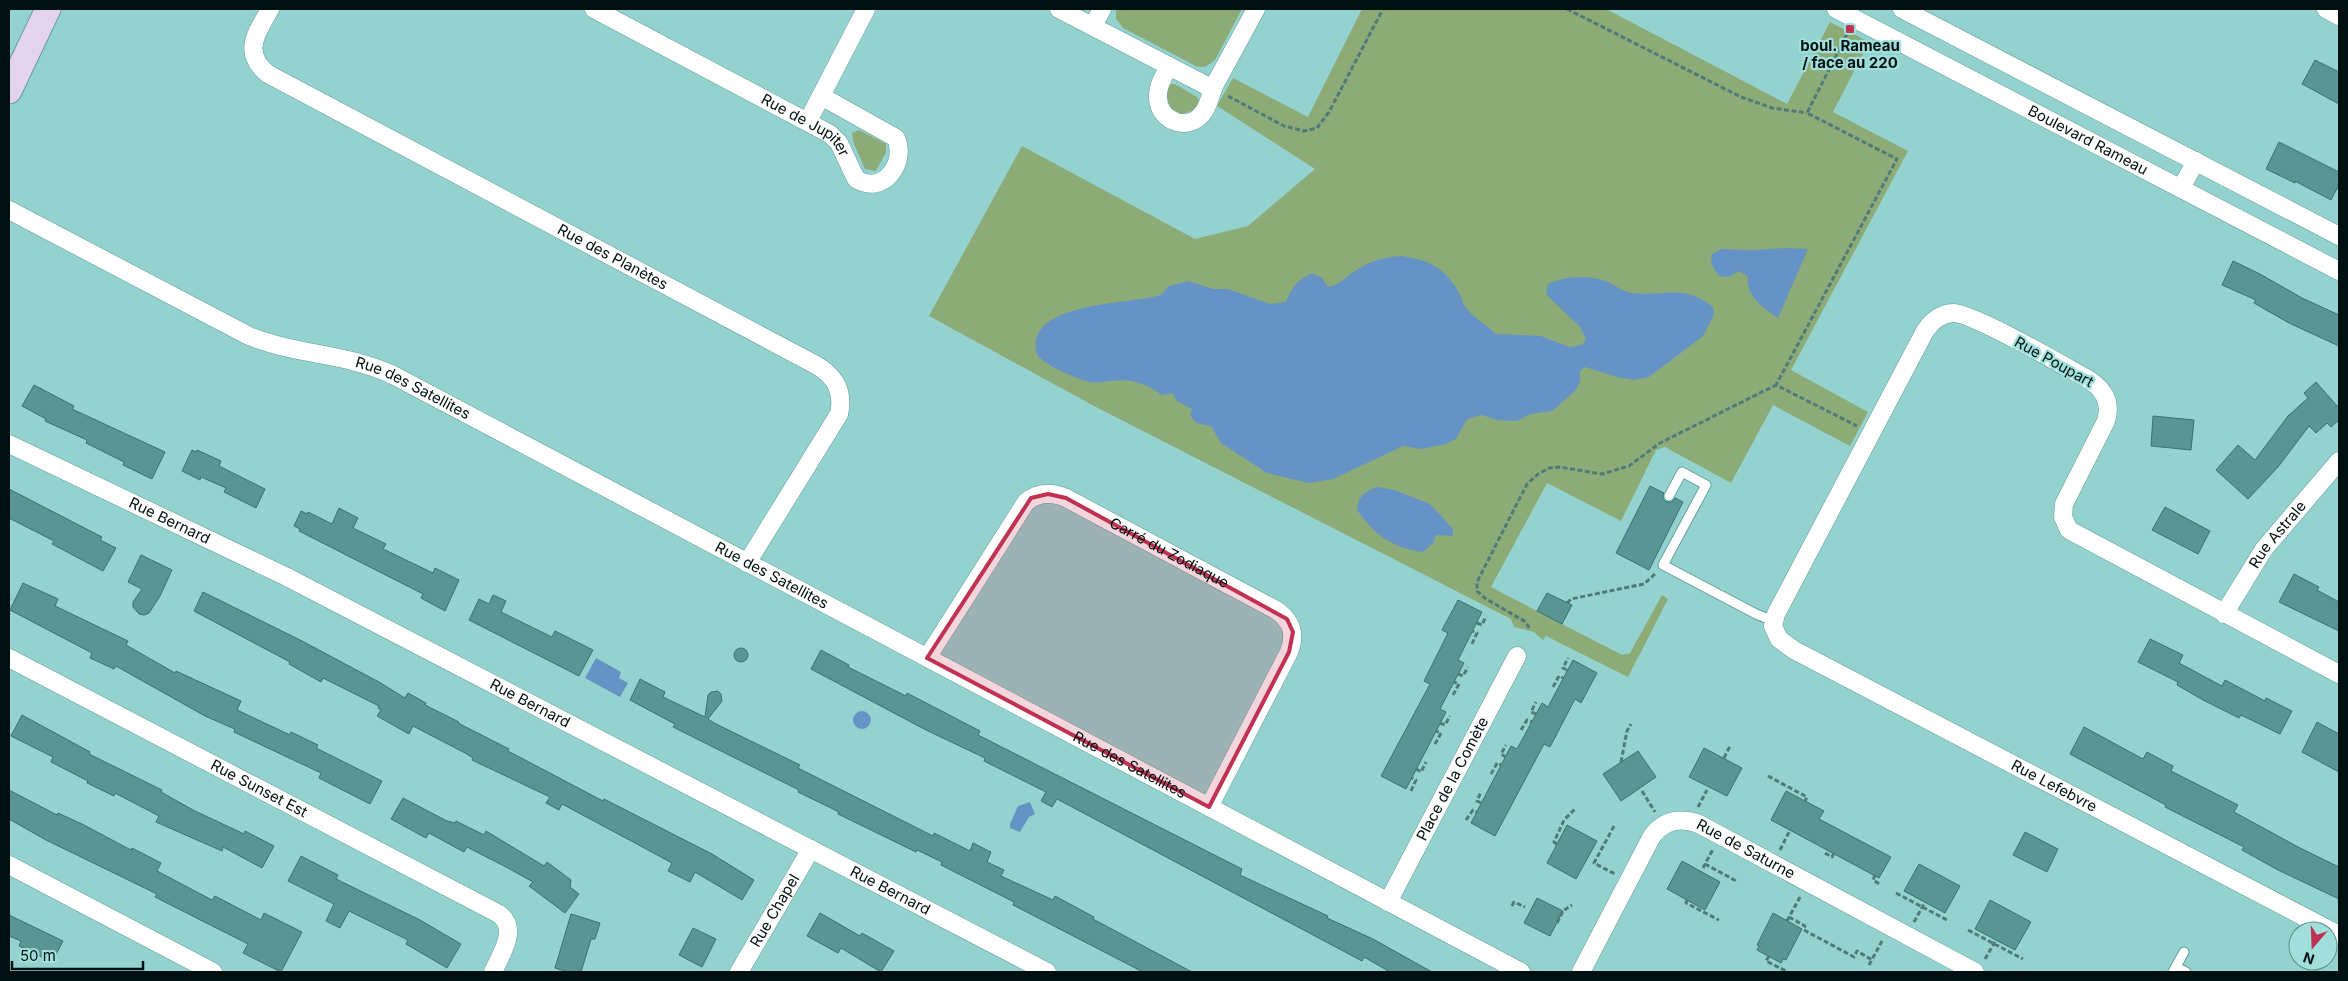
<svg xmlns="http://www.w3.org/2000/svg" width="2348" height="981" font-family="Inter,sans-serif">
<rect width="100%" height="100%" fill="#93d2cf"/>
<path fill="#8dab77" d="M1116,9h126l-27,51 -10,7h-7l-75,-39 -7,-9z
M1362,9h244l181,95 43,-82 39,20 -36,70 75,39 -117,219 77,42 -18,34 -77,-41 -42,78 -66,-36 -9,3 -35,71 -74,-38 -56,104 131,68 8,-2 32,-58 6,4 -40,78 -82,-41 -3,4 -9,-8 -20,-5 -3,-8 -415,-212 -167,-91 93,-170 173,93 53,-13 67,-57 -98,-63 16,-28 75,39z
M1171,84h4l22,13 2,4 -5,9 -12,4 -10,-4 -5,-11 1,-12z
M859,130l27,14v8l-10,19 -11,-2 -11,-25 -2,-11z"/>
<path fill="#6593c6" d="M1785,248l23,1 -30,69c-14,-10 -33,-22 -30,-41l-9,-6 -10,6 -10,-1 -8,-12 1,-10 9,-5 33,1z
M1401,256c27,4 42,10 57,35 3,4 4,10 6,14 7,11 22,20 32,29l45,2 28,11 13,-2 4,-6 -6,-12 -34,-33 2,-10c19,-9 40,-9 60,-2 8,4 16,10 24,11 33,4 52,-10 81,14l1,8 -11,21 -54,41 -15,3 -17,-3 -32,-10 -5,4v11l-4,8 -24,21 -21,3 -14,7 -20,-1 -15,-5 -15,4 -11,20 -10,5 -24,5 -19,-3 -70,33 -24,4 -42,-10 -46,-30 -10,-17 -15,-3 -6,-8 2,-6 -15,-8 -5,-8 -11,2c-9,-9 -25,-14 -38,-15 -12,0 -23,4 -34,2 -12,-3 -44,-17 -51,-26 -3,-4 -3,-10 -2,-15 6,-39 95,-37 125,-46l8,-9 20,-5 24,8h15l42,15 16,-2c5,-15 12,-22 26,-29l10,5 6,9c11,-2 15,-8 24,-14 15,-11 31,-16 49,-17z
M1378,487l16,3 36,14 23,25v7l-17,-1 -3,8 -10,9c-31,-4 -48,-17 -66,-42 1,-14 8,-19 21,-23z
M596,658l25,14 -2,6 9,5 -8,14 -35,-19z
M853 720a9 9 0 1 1 18 0a9 9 0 1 1-18 0Z
M1030,802l5,12 -6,3 -9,15 -10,-4v-4l8,-18z"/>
<path fill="#589593" stroke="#367471" d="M2315,60l24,12v32l-37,-20z
M2279,142l60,30v13l-8,15 -36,-19v2l-29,-14z
M2233,261l27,13 42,24 37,17v31l-50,-23 -35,-20 2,-3 -34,-15z
M2316,382l23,26v12l-8,7 -4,-4 -11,10 -7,-7 -31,41 -30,32 -32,-29 22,-25 17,15 33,-44 20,-18 -4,-5z
M34,385l40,21 -2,3 93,43 -13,27 -29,-14 1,-3 -38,-19 1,-3 -42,-19 1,-2 -24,-13z
M2153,416l41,4 -3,30 -40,-4z
M192,450l4,2 1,-2 24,11 -2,5 46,23 -9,19 -32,-16 2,-4 -25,-11 -1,3 -18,-9z
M1650,486l14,7 -1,6 3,3h6l3,-4 8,4 -34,68 -33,-17z
M9,489l93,48 -2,3 16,8 -13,23 -51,-27 2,-3 -45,-23z
M2165,507l45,24 -12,23 -46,-24z
M339,508l19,10 -5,10 33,16 -3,5 50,24 2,-5 24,12 -14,31 -24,-13 2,-4 -124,-63 1,-2 -6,-3 7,-15 6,3 1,-2 24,12z
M141,555l31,15 -12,26 -11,17 -5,2 -5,-1 -6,-7v-5l9,-13 -14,-7z
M2294,574l25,13 -2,3 22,12v29l-60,-29z
M23,583l35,16 -3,7 73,35 -2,4 49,28 1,-2 65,30 -4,9 53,25 1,-3 27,13 -2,3 66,33 -12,23 -51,-26 2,-5 -87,-41 1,-3 -30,-13 -89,-50 -2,3 -24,-11 2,-5 -82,-43z
M203,592l99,49 77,41 26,16 3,-5 18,10 -1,2 34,17 -1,1 51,26 -1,2 95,50 1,-2 108,55 42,26 -12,20 -47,-28 -5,10 -22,-11 4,-8 -37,-20 -73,-39 -3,6 -13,-7 4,-6 -78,-37 1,-2 -8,-5 -52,-27 -4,8 -32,-18 4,-6 -3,-2 1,-2 -56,-28 -2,4 -32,-18 1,-2 -96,-51z
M1547,593l25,12 -10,19 -25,-13z
M493,595l13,6 -5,11 51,25 3,-6 38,19 -14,26 -110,-56 10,-21 10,5z
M1458,600l24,12 -24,48 6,3 -24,46 6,3 -40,77 -25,-13 49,-92 -6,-3 24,-48 -6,-3z
M2150,639l33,16 -4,8 43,23 3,-6 40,21 1,-3 26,13 -12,23 -39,-19 -2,3 -36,-18 -26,-15 1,-3 -40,-20z
M734 655a7 7 0 1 1 14 0a7 7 0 1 1-14 0Z
M821,650l28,15 -1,2 58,29 1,-3 73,38 -2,4 264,134 -2,6 88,41 -1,2 46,21 59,33h-42l-26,-15 -2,4 -305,-162 -5,8 -11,-6 5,-9 -62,-31 1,-3 -59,-28 -115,-61z
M1573,660l24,13 -16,30 -6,-4 -25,48 -6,-3 -49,92 -24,-13 40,-77 6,3 25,-46 6,4z
M640,679l25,13 -2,5 42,20 3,-22 3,-3 7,-1 3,3 1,7 -14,18 6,4 86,42 -2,3 135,68 1,-3 36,18 3,-8 18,9 -4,10 17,8 -3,6 52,24 2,-4 39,21 -1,2 99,53h-49l-130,-67 1,-3 -73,-37 1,-3 -25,-12 -1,2 -78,-38 1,-2 -41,-20 1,-2 -126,-63 2,-3 -45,-24z
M22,715l68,37 -1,2 73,36 -1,2 32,18 51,24 1,-3 29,15 -12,22 -39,-21 -1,4 -66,-29 3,-6 -44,-23 -1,3 -27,-13 1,-2 -37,-19 2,-5 -42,-21z
M2317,722l22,12v38l-37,-20z
M2084,727l59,32 4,-7 26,14 -2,5 67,34 -4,7 66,36 39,19v32l-61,-29 -36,-20 2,-3 -79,-40 1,-2 -96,-51z
M1704,748l38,20 -15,28 -38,-19z
M1638,751l18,26 -35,24 -18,-27z
M9,790l48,25 1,-2 26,12 47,25 1,-2 29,15 -4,8 55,29 3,-4 46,24 3,-7 38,19 -21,40 -38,-19 5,-9 -93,-47 2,-3 -111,-54 -37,-21z
M1786,791l38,20 -5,8 72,38 -12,21 -108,-58z
M403,798l44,23 8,2 1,-2 28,14 2,-4 58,35 3,-4 24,18 -1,7 9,7 -14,19 -36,-27 4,-4 -27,-15 -39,-20 -3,5 -35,-19 -3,5 -35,-19z
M1567,825l30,16 -21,38 -29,-16z
M2025,832l33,17 -11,23 -34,-17z
M301,856l37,19 -2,4 84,41 41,24 -14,24 -41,-24 2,-4 -59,-29 -9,17 -14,-7 8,-17 -46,-23z
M1682,861l38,21 -15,28 -38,-21z
M1919,864l41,22 -15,27 -41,-22z
M1537,898l26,13 -13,25 -26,-13z
M1990,900l41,22 -16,28 -40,-21z
M820,913l40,23 2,-3 32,18 -13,21 -40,-24 -3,5 -31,-17z
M1773,913l29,16 -16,31 -3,-1 -2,4 -24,-13 2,-4 -2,-1z
M571,914l29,9 -5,16h-4l-10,33h-13l-13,-4z
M9,915l54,26 -11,21 -33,-16 2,-5 -12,-5z
M693,928l23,11 -14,28 -23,-12z"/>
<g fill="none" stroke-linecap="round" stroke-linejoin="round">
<defs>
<path id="lane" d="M1669,496l13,-24 24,13 -43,80 93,49 18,7
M2176,967l10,5
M2173,972l11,-20"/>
<g id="street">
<path id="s1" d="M270,9c-13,24 -29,43 -2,65l548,291c19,11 28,26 23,49l-92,149"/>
<path id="s2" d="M594,9l236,125 9,9 17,36c27,17 51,-16 40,-41l-75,-42"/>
<path d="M1059,9l154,80"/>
<path id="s3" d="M1836,9l503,262"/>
<path d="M1902,9l437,227"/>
<path d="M2326,9l13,7"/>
<path d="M1093,26l9,-17"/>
<path d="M1169,66c-5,10 -12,20 -11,32 1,23 29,34 44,16 7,-8 8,-19 12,-28 14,-26 28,-51 42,-77"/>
<path d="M808,121l58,-112"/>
<path d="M2181,188l15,-27"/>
<path id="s4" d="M9,210l240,126c47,19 97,17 144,39l1128,597"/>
<path id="s5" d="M9,444l276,132 762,396"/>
<path id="s6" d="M2224,614l40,-65 75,-88"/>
<path id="s7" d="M9,658l490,256c20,15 2,40 -6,58"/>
<path id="s8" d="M927,658l99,-156c12,-10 26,-10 40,-4l210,112c16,11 20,24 13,42l-80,155"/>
<path id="s9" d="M2339,674l-270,-144 -6,-13 1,-13 42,-83c6,-20 -3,-33 -20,-43 -22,-12 -116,-67 -134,-65 -12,1 -21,9 -27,18l-149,283 -3,12 6,13 15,11 545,285"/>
<path d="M9,865l204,107"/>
<path id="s10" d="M1388,902l129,-246"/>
<path id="s11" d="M739,972l72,-123"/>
<path id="s12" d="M1581,972l71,-136c12,-16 29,-19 47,-12l276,148"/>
</g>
<path id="secondary" d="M9,91l39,-82"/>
</defs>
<use href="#lane" stroke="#619f9c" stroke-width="11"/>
<use href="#street" stroke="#619f9c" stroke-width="19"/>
<use href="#secondary" stroke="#619f9c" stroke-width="27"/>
<path stroke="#517b7a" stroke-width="3" stroke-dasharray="5 2.5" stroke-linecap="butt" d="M1567,9l174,88 31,11 35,5
M1847,34l-40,79 90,46 -121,226 81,41
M1228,96l56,30 20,5 13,-3 12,-16 54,-103
M1567,603l4,-4 73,-15 12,-11
M1477,623l5,2 4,-9
M1529,628l-3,-6 -40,-23 -9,-8v-9l50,-98 11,-10 11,-6 10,-1 43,7 27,-8 31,-23 116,-58
M1472,644l5,-11 -5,-2
M1567,670l-4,-2 5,-10
M1458,674l5,2 5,-9
M1553,687l6,-11 4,2
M1453,695l6,-11 -5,-2
M1536,714l-5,-2 5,-10
M1440,723l5,2 5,-9
M1521,730l6,-10 5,2
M1435,744l6,-11 -5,-2
M1506,757l-5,-3 5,-9
M1724,758l6,-12
M1621,762l6,-31 4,-7
M1416,769l5,3 5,-10
M1491,774l6,-11 4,2
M1768,776l39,21 -2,4
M1411,791l5,-11 -4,-2
M1642,791l13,21
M1481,803l-4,-2 4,-9
M1698,807l9,-17
M1466,820l7,-10 4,2
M1614,826l-20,37 21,11
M1557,844l-3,-2 10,-22 12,-12
M1780,850l9,-18
M1825,853l7,4 2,-4
M1705,864l33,18
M1703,868l10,-19
M1875,875l-2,5 8,5
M1896,893l53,28
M1687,900l-1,3 33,17
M1512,906l2,-4 11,5
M1789,917l16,9 -1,4 50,27 3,-6 15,9
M1787,921l13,-24
M1914,922l11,-20
M1557,923l6,-12 9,-6
M1968,930l55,29
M1769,956l-3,5 22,11
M1985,959l11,-19
M1869,965l13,-24"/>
<use href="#lane" stroke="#fff" stroke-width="9"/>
<use href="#street" stroke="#fff" stroke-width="18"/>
<use href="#secondary" stroke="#e4d3ed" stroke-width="25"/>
</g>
<path fill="#c13152" fill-opacity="0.2" stroke="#c13152" stroke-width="4" stroke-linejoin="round" d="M1048,494l18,4 221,121 6,13 -4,20 -80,155 -282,-149 104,-160z"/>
<rect fill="#c13152" stroke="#a0dfdc" stroke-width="2" x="1845" y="24" width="10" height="10" rx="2.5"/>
<g text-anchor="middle" stroke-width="4.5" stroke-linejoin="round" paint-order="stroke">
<g font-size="15" font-weight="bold" fill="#001010" stroke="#a0dfdc">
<text x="1850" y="51">boul. Rameau<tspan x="1850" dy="17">/ face au 220</tspan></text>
</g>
<g font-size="15" fill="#001010" stroke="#a0dfdc">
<text dy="5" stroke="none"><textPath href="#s2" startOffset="242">Rue de Jupiter</textPath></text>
<text dy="5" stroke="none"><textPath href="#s3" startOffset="284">Boulevard Rameau</textPath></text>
<text dy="5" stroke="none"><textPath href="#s1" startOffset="464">Rue des Planètes</textPath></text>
<text transform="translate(2054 362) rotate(29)" y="5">Rue Poupart</text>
<text dy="5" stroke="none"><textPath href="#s4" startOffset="444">Rue des Satellites</textPath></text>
<text dy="5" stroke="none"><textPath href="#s5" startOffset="178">Rue Bernard</textPath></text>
<text dy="5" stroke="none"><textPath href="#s6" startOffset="96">Rue Astrale</textPath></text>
<text dy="5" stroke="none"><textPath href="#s8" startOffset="344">Carré du Zodiaque</textPath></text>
<text dy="5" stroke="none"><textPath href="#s4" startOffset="849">Rue des Satellites</textPath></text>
<text dy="5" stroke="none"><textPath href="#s5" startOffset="582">Rue Bernard</textPath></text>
<text dy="5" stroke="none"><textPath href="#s4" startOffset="1254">Rue des Satellites</textPath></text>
<text dy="5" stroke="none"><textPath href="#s10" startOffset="139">Place de la Comète</textPath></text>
<text dy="5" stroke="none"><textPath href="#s9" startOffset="1320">Rue Lefebvre</textPath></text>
<text dy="5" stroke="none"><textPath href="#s7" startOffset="282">Rue Sunset Est</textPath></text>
<text dy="5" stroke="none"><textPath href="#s12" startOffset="259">Rue de Saturne</textPath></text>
<text dy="5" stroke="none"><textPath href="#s5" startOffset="988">Rue Bernard</textPath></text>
<text dy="5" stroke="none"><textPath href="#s11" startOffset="71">Rue Chapel</textPath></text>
</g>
</g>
<rect width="2348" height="981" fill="none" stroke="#001010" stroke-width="20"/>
<g transform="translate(2313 946) rotate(199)"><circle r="24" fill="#a0dfdc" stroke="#608c8a"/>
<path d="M0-4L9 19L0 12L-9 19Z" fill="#c13152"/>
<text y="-8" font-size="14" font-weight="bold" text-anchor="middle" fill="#001010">N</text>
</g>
<path d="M12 961v8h131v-8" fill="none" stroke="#001010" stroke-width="2.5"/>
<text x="20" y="961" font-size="15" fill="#001010" stroke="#a0dfdc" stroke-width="4" paint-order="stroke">50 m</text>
</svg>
